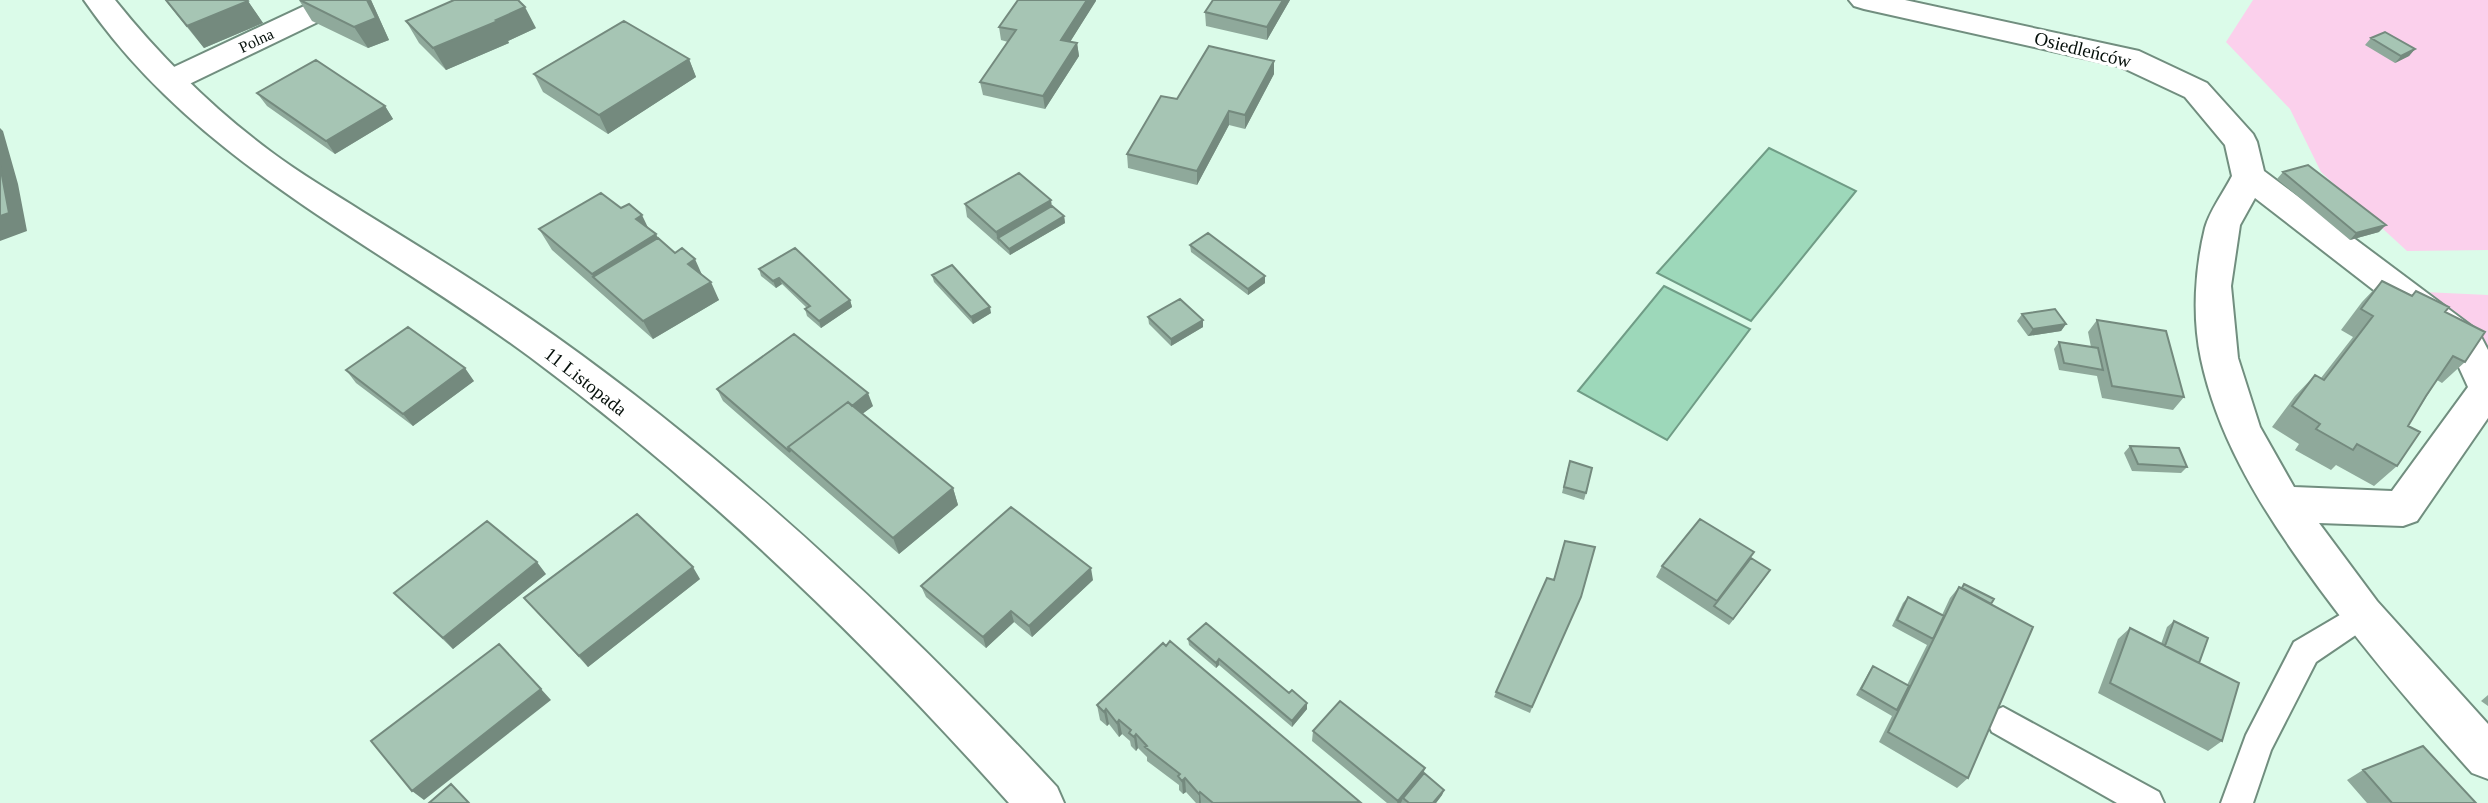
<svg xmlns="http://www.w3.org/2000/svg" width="2488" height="803" font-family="'Times New Roman',serif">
<rect width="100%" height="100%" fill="#dbfbe9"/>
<path fill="#fbd0ec" d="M2253,0h235v250l-81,1 -86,-79 -31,-63 -64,-67z
M2424,292l64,3v58z"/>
<path fill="#9dd8ba" stroke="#709c86" stroke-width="2" d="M1769,148l87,43 -105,130 -94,-48z
M1664,286l86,43 -83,111 -89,-49z"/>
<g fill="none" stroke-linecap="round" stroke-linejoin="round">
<defs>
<path id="service" d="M2362,602l10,4 5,9 -5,9 -56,38 -45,88 -18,53h-32l25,-68 48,-93z
M2003,707l156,85 5,11h-47l-125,-71 -5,-10 5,-10z"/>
<path id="minor" d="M317,0h39l-5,6 -170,82 -11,3 -11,-3 -5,-7 5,-7z
M1849,0h56l234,51 68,32 46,51 4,8 7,29 214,160 10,19v68l-71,103 -14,5 -84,-3 58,78 111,123v55l-16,-6c-61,-68 -119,-136 -171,-210 -44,-62 -84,-129 -100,-204 -9,-42 -6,-90 4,-131 5,-18 19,-36 27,-52l-7,-31 -40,-48 -66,-31 -255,-57 -10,-3zM2255,198l196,152 17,37 -76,104 -98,-4 -34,-60 -22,-69 -7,-72 9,-61z"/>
<path id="secondary" d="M84,0h31c45,56 97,108 155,151 29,22 62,41 93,61 65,40 130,80 192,124 184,131 349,286 502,451l7,16h-55c-145,-163 -304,-316 -479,-446 -155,-115 -333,-193 -446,-357z"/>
</defs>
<use href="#service" stroke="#718e7f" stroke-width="4"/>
<use href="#minor" stroke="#718e7f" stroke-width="4"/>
<use href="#secondary" stroke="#718e7f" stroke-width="4"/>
<use href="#service" fill="#fff" fill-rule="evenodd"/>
<use href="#minor" fill="#fff" fill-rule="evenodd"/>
<use href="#secondary" fill="#fff" fill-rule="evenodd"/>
</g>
<path fill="#8fa99b" d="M165,0h82l16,23 -59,25z
M299,0h72l18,40 -21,8 -56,-27z
M1018,0h78l-26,42 7,1 2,13 -34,53 -62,-14 -3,-13 28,-40 -7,-2 -2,-13z
M1290,0l-23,40 -61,-14 -1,-14z
M406,21l130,7 -28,13 1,2 -63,27 -27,-27z
M2371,38l44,11 -6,7 -14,7 -30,-18z
M689,59l7,18 -88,57 -65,-42 -9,-18z
M1274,61v13l-29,55 -16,-4 -32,60 -69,-17 -1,-14 50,-55z
M257,93l128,13 8,13 -58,35 -68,-48z
M2283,172l96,60 -29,8 -73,-61z
M965,204l87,2 12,10 1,7 -55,32 -43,-38z
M621,208l27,20 27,25 28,23 16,24 -66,39 -101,-89 -13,-21z
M1190,245l75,38 -17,12 -57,-43z
M759,269l91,31 2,7 -31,21 -14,-12 -2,-7 2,-1 -25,-24 -6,4 -15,-12z
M932,275l59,38 -18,11 -39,-42z
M2382,281l30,14 4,-4 29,21 20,50 -23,21 -5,-3 -29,46 -11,40 -23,20 -38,-21 -5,5 -36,-20 4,-6 -27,-17 23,-31 20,-21 6,3 32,-41 -12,-7 21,-28z
M2022,314l44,10 -5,7 -33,5 -11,-15z
M1148,317l55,10 -32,19 -22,-22z
M2097,320l87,77 -11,13 -71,-12 -5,-22 -38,-6 -5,-21 5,-7 32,5 -3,-15z
M346,370l128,11 -61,45 -57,-43z
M717,389l156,17 -11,8 91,74 5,17 -59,49 -176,-153z
M2130,446l57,21 -6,6 -49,-2 -8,-18z
M1568,467l18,26 -2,7 -22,-7z
M1595,547l-65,166 -36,-16 2,-5z
M1751,558l15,18 -37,49 -73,-48 6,-11z
M546,574l-93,75 -59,-56z
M700,579l-112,88 -64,-69z
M1093,580l-61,57 -18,-15 -28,26 -60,-51 -5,-11z
M1964,584l27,20 -23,174 -11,10 -78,-46 13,-26 -36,-21 13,-23 4,-6 34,19 20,-40 -35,-19 11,-23 5,-6 34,18 8,-17 9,-11 2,1z
M2174,621l25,42 23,78 -14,10 -110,-58 20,-54 12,-11 31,16 6,-17z
M1188,639l119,70 -15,18 -73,-62 -3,3 -27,-23z
M2488,695v11l-7,-5z
M1097,705l263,98h-164l-10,-11 -3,2 -4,-4v-5l-32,-24v-4l-9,-9 -2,3 -5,-5 -1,-5 -8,-7 -3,3 -10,-13 -2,2 -7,-6z
M1313,731l111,42 20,17 -2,5 -6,8h-49l-75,-62z
M2363,770l113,33h-109l-20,-23z"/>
<path fill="#748a7e" d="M367,0h4l18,40 -21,8 -14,-21z
M1087,0h9v1l-33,52 -2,-13z
M1283,0h7l-23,40v-13z
M248,1l15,22 -59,25 -17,-22z
M525,7l11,21 -28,13 1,2 -63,27 -13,-22z
M1077,43l2,13 -34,53 -2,-13z
M2415,49l-6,7 -14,7 6,-7z
M689,59l7,18 -88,57 -9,-19z
M1274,61v13l-29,55v-14z
M385,106l8,13 -58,35 -9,-13z
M1229,111v14l-32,60v-14z
M0,128l3,3 15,53 9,47 -27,10z
M1051,200l2,13 -55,25 1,7 -3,-13z
M642,215l10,21 4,-2 11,21 -74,22 -1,-3 44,-55z
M1064,216l1,7 -55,32 -1,-6z
M2386,225l-7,7 -29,8 6,-7z
M695,259l8,18 -15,-13z
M1265,276v7l-17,12v-6z
M779,278l3,6 -6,4 -3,-7z
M711,282l8,18 -66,39 -10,-18z
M850,300l2,7 -31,21 -2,-7z
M990,307l1,6 -18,11 -2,-7z
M1203,320v7l-32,19v-7z
M2066,324l-5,7 -33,5 5,-7z
M465,368l9,13 -61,45 -10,-12z
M868,393l5,13 -71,53 -10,-8z
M953,488l5,17 -59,49 -6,-16z
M537,562l9,12 -93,75 -10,-11z
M693,567l7,12 -112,88 -9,-11z
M1091,568l2,12 -61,57 -3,-11z
M1770,570l-4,6 -37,49 4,-6z
M1011,611l3,11 -28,26 -3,-11z
M1219,659v6l-3,3v-5z
M541,689l10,11 -127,100 -12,-9z
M1307,703v6l-15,18v-6z
M1106,709l3,15 -2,2 -3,-14z
M1119,720l3,14 -3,3 -2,-14z
M1136,734l2,14 -2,3 -2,-14z
M1425,768l-3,10 -19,20 -2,5h-4l1,-2z
M1185,778l1,14 -3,2 -1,-13z
M1444,790l-2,5 -6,8h-3z
M1200,792l1,11h-2v-9z"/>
<path fill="#a6c5b4" stroke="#748a7e" stroke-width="2" d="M166,0h81l1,1 -61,25z
M300,0h67l9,18 -22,9z
M454,0h64l7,7 -29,13 2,1 -65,27 -27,-27z
M1018,0h69l-26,40 16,3 -34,53 -63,-14 36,-52 -17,-3z
M1213,0h70l-16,27 -62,-15z
M624,21l65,38 -90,56 -65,-41z
M2385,32l30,17 -14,7 -30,-18z
M1209,46l65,15 -29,54 -16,-4 -32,60 -70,-17 34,-58 16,3z
M316,60l69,46 -59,35 -69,-48z
M0,165l9,48 -9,3z
M2308,165l78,60 -30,8 -73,-61z
M1019,173l32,27 -55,32 -31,-28z
M601,193l20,15 8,-4 13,11 -6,4 20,15 -64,40 -53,-45z
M1052,206l12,10 -55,33 -11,-11z
M1208,233l57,43 -17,13 -58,-44z
M658,238l17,15 7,-5 13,11 -7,5 23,18 -68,39 -50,-44z
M795,248l55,52 -31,21 -14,-12 5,-3 -31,-28 -6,3 -14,-12z
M952,265l38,42 -19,10 -39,-42z
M2382,281l30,15 4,-5 33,16 -4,5 40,20 -20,30 -12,-6 -27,40 -18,30 12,6 -23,34 -40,-22 -4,6 -37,-21 4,-5 -28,-18 23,-31 9,5 49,-64 -12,-7z
M1180,299l23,21 -32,19 -23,-22z
M2055,309l11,15 -33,5 -11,-15z
M2097,320l69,11 18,66 -72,-11z
M408,327l57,41 -62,46 -57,-44z
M794,334l74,59 -16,13 -4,-4 -60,45 2,5 -73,-63z
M2059,342l39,6 5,22 -39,-7z
M848,402l105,86 -60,50 -105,-91z
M2130,446l49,2 8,19 -49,-3z
M1570,461l22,7 -6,25 -22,-6z
M1011,507l80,61 -62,58 -18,-15 -28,26 -62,-51z
M637,514l56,53 -114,89 -55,-58z
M1700,519l54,33 -37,49 -55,-35z
M487,521l50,41 -94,76 -49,-45z
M1565,541l30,6 -14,50 -49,110 -36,-15 51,-114 7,2z
M1751,558l19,12 -37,49 -19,-13z
M1964,584l30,15 -3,5 -29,-16z
M1959,587l74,40 -65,151 -80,-46z
M1908,597l36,19 -11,23 -36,-19z
M2174,621l34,17 -9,25 -34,-17z
M1206,623l83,70 3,-3 15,13 -15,18 -73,-62 -3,4 -28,-24z
M2130,628l109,55 -17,58 -112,-58z
M1170,641l190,161 -147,1 -13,-11 -1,2 -14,-16 -3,3 -4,-5 2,-2 -35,-27 2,-1 -11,-12 -2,3 -5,-4 2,-3 -12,-10 -2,3 -11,-14 -2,3 -7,-7 66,-62 3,3z
M499,644l42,45 -129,102 -41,-50z
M1873,666l36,20 -12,24 -36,-21z
M1340,701l85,67 -27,33 -85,-70z
M2423,746l53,57h-84l-29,-33z
M1424,773l20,17 -11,13h-24l-6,-5z
M451,784l18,19h-40z"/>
<g text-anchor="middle" stroke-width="7" stroke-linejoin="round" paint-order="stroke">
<g font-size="16" fill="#06100b" stroke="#fff">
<text transform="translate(256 40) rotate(-25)" y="6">Polna</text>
</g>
<g font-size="19" fill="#06100b" stroke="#fff">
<text transform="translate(2083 49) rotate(14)" y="7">Osiedleńców</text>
<text transform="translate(586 381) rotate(38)" y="7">11 Listopada</text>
</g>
</g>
</svg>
